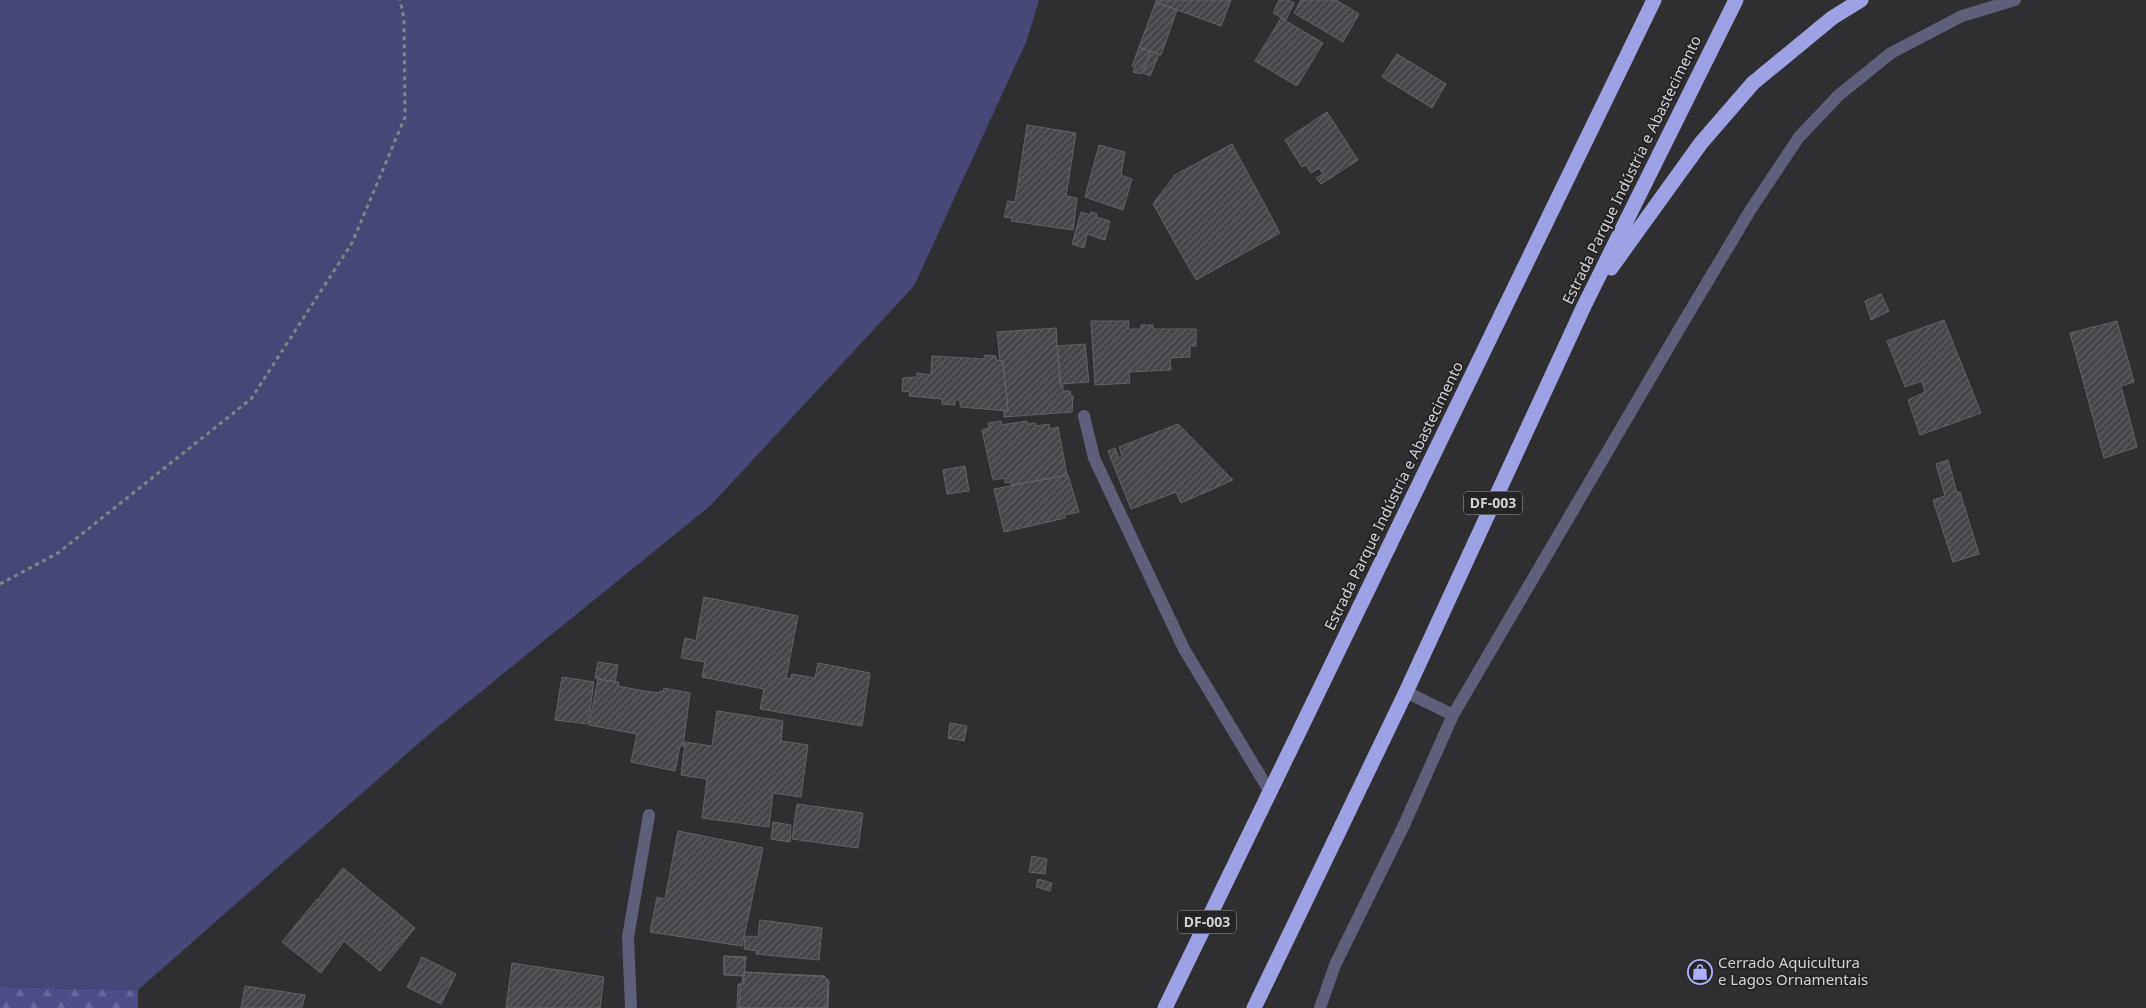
<svg xmlns="http://www.w3.org/2000/svg" width="2146" height="1008" font-family="'Noto Sans',sans-serif">
<defs>
<pattern id="forest-firs" width="22" height="20" patternUnits="userSpaceOnUse" patternTransform="scale(1.25)"><rect width="22" height="20" fill="#4d4e88"/><path d="M5 1l3.5 6h-7zM16 11l3.5 6h-7z" fill="#666798"/></pattern>
<pattern id="building-hatch" width="6" height="6" patternUnits="userSpaceOnUse" patternTransform="scale(1.25)"><rect width="6" height="6" fill="#454649"/><path d="M-1 1l2-2M0 6l6-6M5 7l2-2" fill="none" stroke="#5f6062"/></pattern>
</defs>
<rect width="100%" height="100%" fill="#2f2f32"/>
<path fill="#474878" d="M0,0h1039l-12,40 -113,246 -204,220 -275,223 -297,261 -138,-3z"/>
<path fill="url(#forest-firs)" d="M0,987l138,3v18h-138z"/>
<path fill="url(#building-hatch)" stroke="#626366" d="M1156,0h75l-10,26 -65,-24z
M1279,0h8l7,3 -8,17 -13,-7z
M1301,0h35l23,14 -16,28 -49,-29z
M1156,2l21,8 -16,45 -22,-8z
M1281,18l42,25 -26,43 -42,-25z
M1139,47l11,4 -9,23 -8,-2 2,-5 -3,-1z
M1151,51l8,3 -9,22 -7,-3z
M1397,54l49,30 -14,24 -50,-31z
M1327,112l31,48 -37,24 -5,-6 7,-4 -4,-6 -8,5 -5,-8 -4,2 -17,-27z
M1027,125l49,8 -10,63 11,2 -4,32 -62,-9 1,-3 -8,-1 4,-16 7,1z
M1232,144l48,89 -84,47 -43,-76 22,-29z
M1099,145l26,7 -4,23 11,4 -9,31 -38,-13z
M1081,212l9,3 1,-3 6,2 -1,3 14,4 -5,19 -18,-6 -3,14 -12,-4z
M1881,294l8,17 -18,9 -6,-19z
M1944,320l37,93 -61,22 -12,-35 17,-8 -3,-11 -17,6 -18,-46z
M1091,321h38l-1,8h13v-4h12v4h43v17h-6v11l-20,1 1,12 -42,2 1,11 -35,2z
M2117,321l17,61 -13,4 16,61 -33,11 -34,-125z
M1056,328l4,57h3v6h7l1,5h2l-1,16 -68,5v-7l4,1 -2,-25h-1l-2,-25h-3l-3,-29z
M1085,344l4,38 -28,2 -4,-38z
M985,355l11,1v4l7,1 5,50 -48,-4v-7h-5v5l-13,-1v-5l-33,-3 1,-4 -8,-1 1,-13 14,-1v-4l14,2 1,-19 53,3z
M1001,421v4l26,-4v3l8,-1 1,3 13,-2 1,5 8,-2 9,48 -56,10v-3l-6,1v-5l-12,2 -11,-50 7,-2 -1,-5z
M1178,424l55,56 -52,23 -5,-11 -45,17 -23,-58 7,-3 4,10 3,-2 -3,-9z
M1948,460l9,33 3,-1 19,62 -26,8 -20,-62 12,-4 -9,-32z
M965,466l4,25 -22,3 -4,-24z
M1068,475l11,37 -15,3 1,3 -61,14 -10,-43z
M704,597l94,19 -12,62 4,1 2,-5 23,4 3,-15 52,10 -8,53 -102,-17 4,-20 -62,-12 3,-15 -24,-4 4,-20 11,3z
M598,662l20,3 -3,17 -20,-4z
M562,677l32,5 -6,42 -33,-4z
M598,679l21,3 -1,4 26,5 16,2v-2l3,1 1,-4 26,5 -7,53h-3l-5,25 -44,-9 6,-28 -48,-9z
M717,711l66,10 -2,20 27,4 -7,52 -28,-4 -4,34 -67,-9 5,-39 -26,-4 4,-33 27,4z
M950,723l17,3 -3,15 -16,-3z
M797,804l66,9 -5,35 -66,-9z
M773,822l18,3 -1,17 -19,-3z
M678,831l85,17 -21,98 -92,-14 7,-35 8,2z
M1032,856l15,3 -2,15 -16,-2z
M343,868l72,60 -35,43 -36,-30 -23,32 -39,-31 35,-43 3,2 -2,-2z
M1038,879l14,4 -2,8 -14,-4z
M760,920l62,8 -3,32 -63,-6 1,-3 -13,-2 1,-13 13,1z
M724,956l21,2 -1,18 -20,-2z
M724,956l22,1 -2,19 -20,-1z
M422,957l34,17 -15,30 -34,-17z
M512,963l92,14 -4,31h-94z
M744,972l80,4 4,5 -1,27h-88l2,-25h1z
M744,972l81,5 4,4 -1,27h-91l1,-24h6z
M245,986l60,9 -3,13h-61z"/>
<g fill="none" stroke-linecap="round" stroke-linejoin="round">
<path stroke="#828284" stroke-width="3" stroke-dasharray="4 4" stroke-linecap="butt" d="M0,584l58,-31 193,-154 101,-156 53,-126 -1,-98 -4,-19"/>
<path stroke="#5e607a" stroke-width="12" d="M1084,416l10,42 90,191 86,143
M1406,692l47,23
M631,1008l-3,-71 21,-122
M1320,1008l15,-43 69,-140 49,-110 228,-389 70,-117 48,-72 40,-42 52,-42 71,-37 53,-16"/>
<path stroke="#9ea1e2" stroke-width="15" d="M1611,268l90,-125 52,-60 79,-65 29,-18
M1165,1008l489,-1008
M1254,1008l152,-316 178,-386 152,-306"/>
</g>
<defs>
<symbol id="shop-ring" viewBox="-11 -11 22 22"><circle r="9.5" fill="#252528" stroke="#acaffb" stroke-width="1.5"/><path d="M-5-2.5h2.3a2.7 3.5 0 0 1 5.4 0H5L5.5 6h-11ZM-1.5-2.5h3a1.5 2.3 0 0 0-3 0Z" fill="#acaffb"/></symbol>
</defs>
<g fill-rule="evenodd">
<use href="#shop-ring" x="1686" y="958" width="28" height="28"/>
</g>
<g text-anchor="middle" stroke-width="4" stroke-linejoin="round" paint-order="stroke">
<g fill="#252528" stroke="#9e9ea0" stroke-width="1">
<rect x="1464" y="491.5" width="58" height="23" rx="4"/>
<rect x="1178" y="910.5" width="58" height="23" rx="4"/>
</g>
<g font-size="14" font-weight="bold" fill="#d2d2d4">
<text x="1493" y="508">DF-003</text>
<text x="1207" y="927">DF-003</text>
</g>
<g font-size="15" fill="#d2d2d4" stroke="#252528">
<text transform="translate(1632 170) rotate(-64)" y="5">Estrada Parque Indústria e Abastecimento</text>
<text transform="translate(1394 496) rotate(-64)" y="5">Estrada Parque Indústria e Abastecimento</text>
</g>
<g font-size="15" fill="#d2d2d4" stroke="#252528" text-anchor="start">
<text x="1718" y="968">Cerrado Aquicultura<tspan x="1718" dy="17">e Lagos Ornamentais</tspan></text>
</g>
</g>
</svg>
